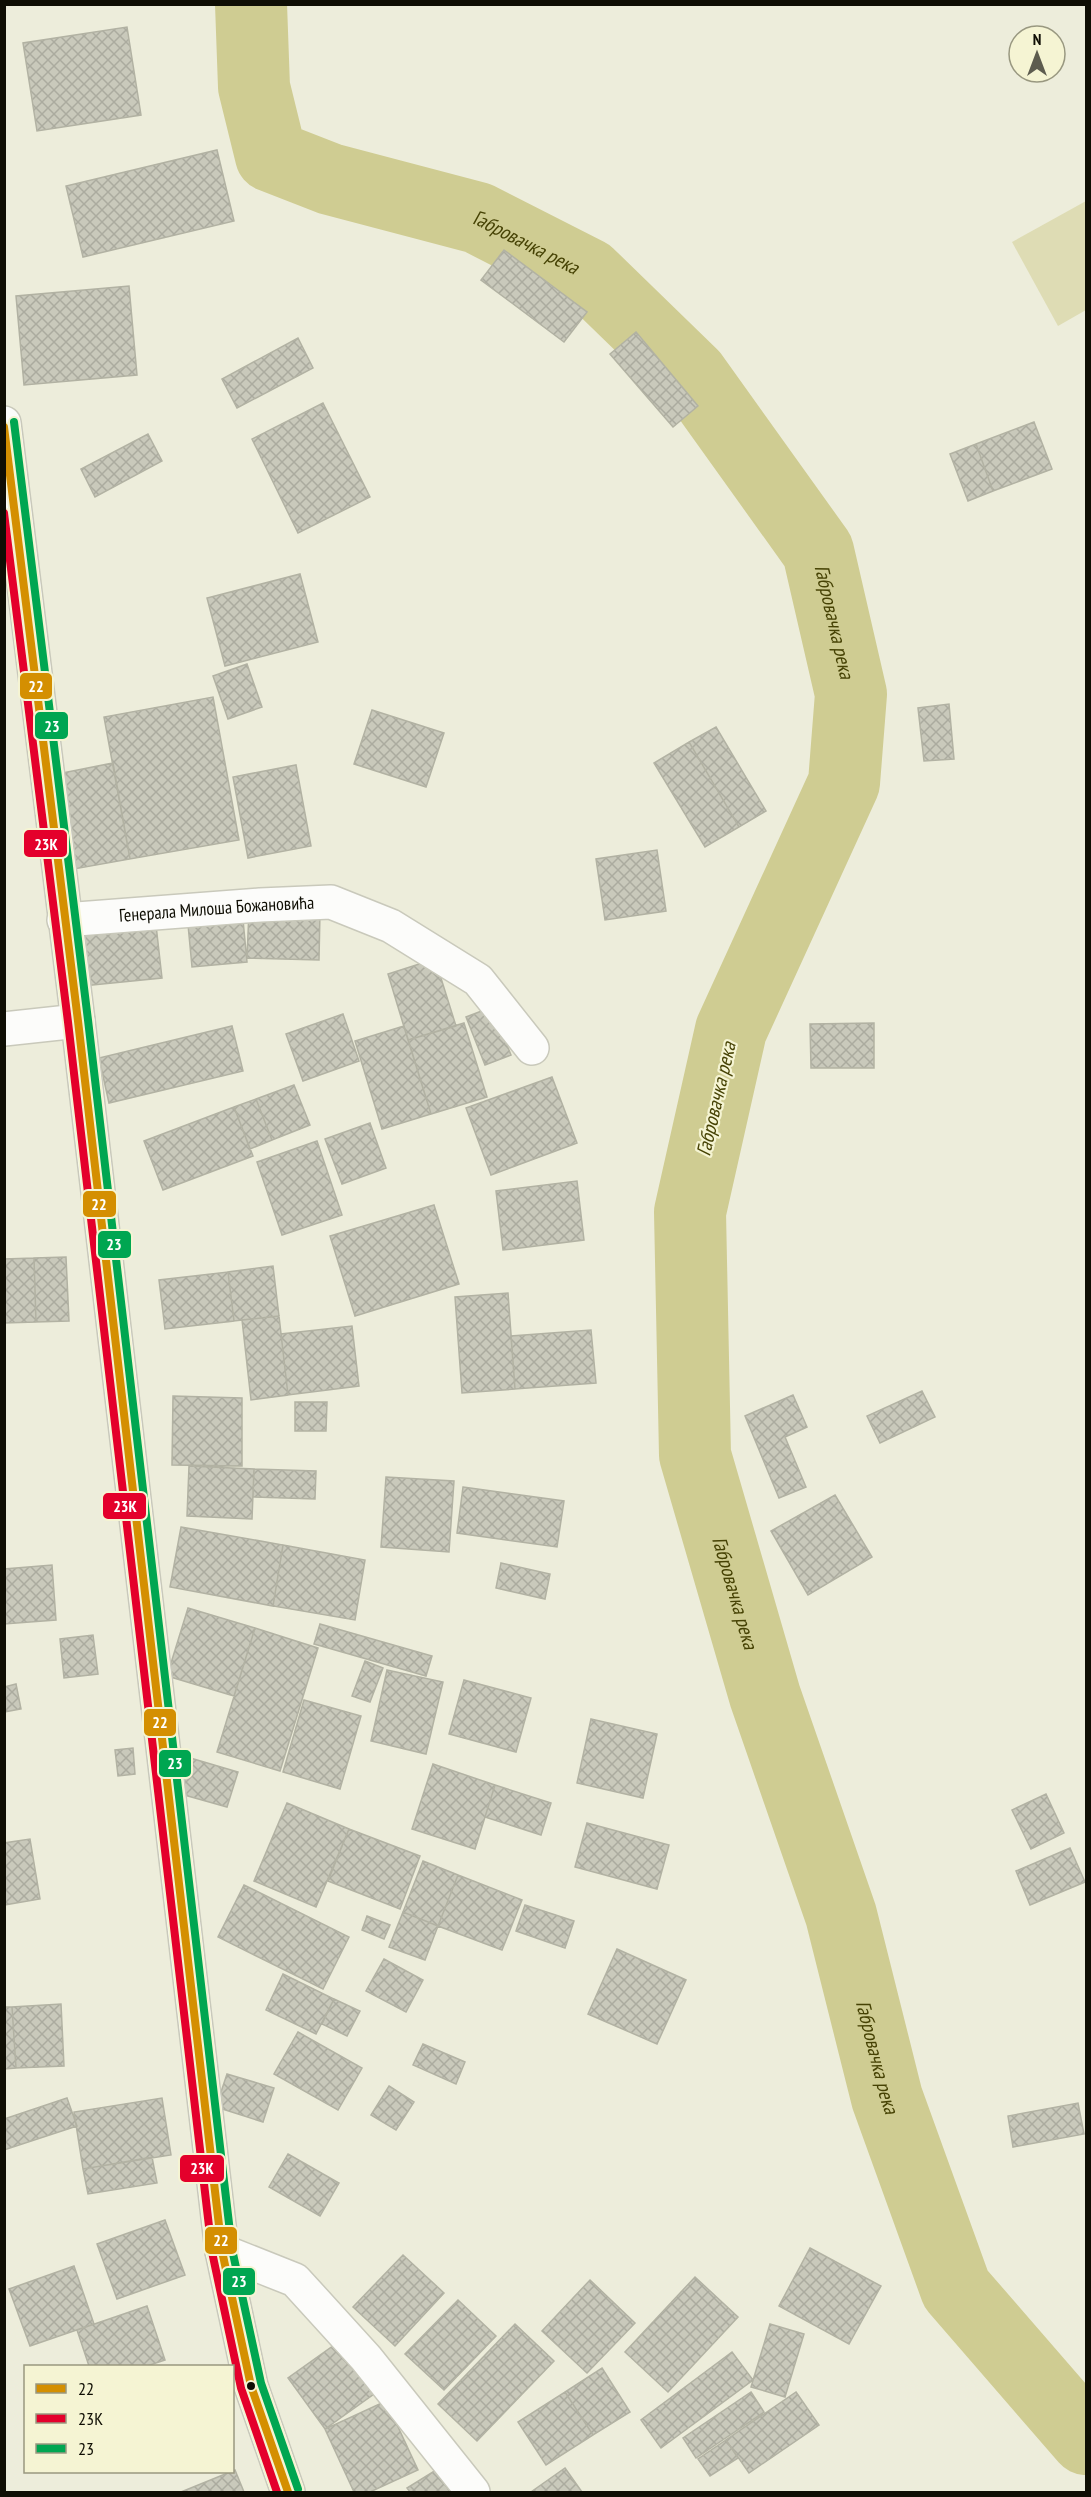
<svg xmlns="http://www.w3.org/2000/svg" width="1091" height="2497" font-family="'PT Sans Narrow',sans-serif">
<defs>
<pattern id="building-cross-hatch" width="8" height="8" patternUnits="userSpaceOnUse" patternTransform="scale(1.5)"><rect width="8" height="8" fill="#c9c9bb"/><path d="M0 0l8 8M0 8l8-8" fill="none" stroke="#abab9f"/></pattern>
</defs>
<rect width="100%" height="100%" fill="#ededdb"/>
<path fill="#dedcb4" d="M1086,201v109l-28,16 -46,-84z"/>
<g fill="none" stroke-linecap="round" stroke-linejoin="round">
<path stroke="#cfcc92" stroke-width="72" id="s1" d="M251,4l3,83 17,69 59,23 148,39 110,56 104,101 126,176 33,143 -7,89 -113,247 -41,182 5,243 70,241 76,219 46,183 69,191 130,150"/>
</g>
<path fill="url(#building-cross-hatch)" stroke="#b2b2a3" stroke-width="1.5" d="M127,27l14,88 -104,16 -14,-88z
M217,150l17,71 -151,36 -17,-71z
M504,250l83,62 -23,30 -83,-62z
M129,286l8,89 -113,10 -8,-89z
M636,332l62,74 -25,21 -63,-73z
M298,338l15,30 -76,40 -15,-29z
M323,403l47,94 -72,36 -46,-94z
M1034,422l18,47 -59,22 -17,-47z
M148,434l14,27 -67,36 -14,-28z
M976,444l17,47 -25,10 -18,-47z
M300,574l18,68 -93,24 -18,-68z
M247,664l15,43 -34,12 -15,-43z
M213,697l26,143 -109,19 -26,-142z
M949,704l5,55 -30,2 -6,-53z
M372,710l72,23 -18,54 -72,-23z
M716,727l50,84 -27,16 -50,-85z
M689,742l50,85 -34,20 -51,-84z
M113,763l17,96 -56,10 -17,-95z
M296,765l15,81 -63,12 -15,-81z
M657,850l9,61 -61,9 -9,-61z
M242,909l5,53 -55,5 -5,-53z
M249,910l71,2 -1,48 -72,-2z
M155,916l7,62 -79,8 -6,-62z
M435,959l21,67 -48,14 -20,-66z
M492,1007l19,48 -26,10 -19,-48z
M343,1014l16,47 -56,20 -17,-47z
M464,1023l23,74 -56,17 -23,-74z
M874,1023v45h-63l-1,-44z
M232,1026l11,45 -134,32 -10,-45z
M404,1026l27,88 -49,15 -27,-88z
M552,1077l25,66 -86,32 -25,-67z
M294,1085l16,40 -38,15 -16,-41z
M256,1099l16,41 -22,9 -16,-42z
M234,1107l19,49 -90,34 -19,-49z
M370,1123l16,45 -44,16 -17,-45z
M317,1141l25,74 -60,20 -25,-73z
M577,1181l7,59 -81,10 -7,-59z
M434,1205l25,79 -104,32 -25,-80z
M66,1257l3,64 -33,1 -2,-64z
M34,1258l2,64 -32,1v-64z
M273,1266l6,50 -45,5 -6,-49z
M228,1272l6,49 -69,8 -6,-49z
M508,1293l7,96 -53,4 -7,-96z
M279,1316l9,79 -37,5 -9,-80z
M352,1326l7,60 -71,9 -7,-61z
M591,1330l5,53 -81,6 -4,-53z
M922,1391l13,26 -55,26 -13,-27z
M793,1395l14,32 -22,10 21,50 -27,11 -34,-82z
M173,1396l69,2v68l-70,-1z
M295,1402h32l-1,29h-31z
M189,1466l65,3 -2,50 -65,-3z
M254,1469l62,2 -1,28 -62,-2z
M386,1477l68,4 -5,71 -68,-5z
M463,1487l101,14 -7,46 -100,-14z
M835,1495l37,62 -64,38 -37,-64z
M181,1527l102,18 -10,61 -103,-19z
M283,1545l82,15 -10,60 -82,-14z
M501,1563l49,11 -5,25 -49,-11z
M52,1565l4,55 -52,4v-55z
M188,1608l67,20 -21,68 -67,-20z
M320,1624l112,32 -6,20 -112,-32z
M255,1628l63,20 -38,123 -63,-19z
M93,1635l5,39 -34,4 -4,-39z
M365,1661l18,7 -13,34 -18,-6z
M387,1670l56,12 -17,72 -55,-13z
M464,1680l67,18 -15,54 -67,-18z
M16,1684l5,25 -17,3v-25z
M304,1700l57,16 -21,73 -57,-17z
M591,1719l66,15 -14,64 -66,-15z
M133,1748l2,26 -17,2 -3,-26z
M187,1757l51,15 -11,35 -50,-14z
M433,1764l62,21 -20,64 -63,-20z
M495,1785l56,18 -10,32 -56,-18z
M1046,1794l18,39 -33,16 -19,-39z
M287,1803l62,26 -33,78 -62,-26z
M587,1823l82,22 -12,44 -82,-22z
M349,1829l71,27 -20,53 -72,-28z
M30,1839l10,60 -36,6v-62z
M1070,1848l15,34 -55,23 -14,-34z
M423,1861l35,14 -20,51 -35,-14z
M458,1875l64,25 -20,50 -64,-24z
M244,1885l105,52 -26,52 -105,-52z
M525,1905l49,16 -9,27 -49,-17z
M403,1912l35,14 -13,34 -36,-13z
M367,1916l23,9 -6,14 -22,-9z
M617,1949l69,31 -29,64 -69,-30z
M384,1959l39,21 -17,32 -40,-21z
M283,1974l51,25 -18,35 -50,-24z
M334,1999l26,12 -13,25 -25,-12z
M61,2004l3,62 -48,2 -4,-61z
M4,2007h8l4,61 -12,1z
M298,2032l64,36 -24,42 -64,-36z
M423,2044l42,18 -9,22 -43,-19z
M227,2074l47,14 -11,34 -47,-15z
M389,2086l25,16 -18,28 -25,-15z
M67,2098l10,28 -73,24v-31z
M162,2098l9,57 -88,14 -9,-57z
M1078,2103l6,31 -71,13 -5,-31z
M288,2154l51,29 -19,33 -51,-29z
M152,2157l5,26 -69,11 -5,-25z
M165,2220l20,55 -68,24 -20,-55z
M810,2248l71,38 -32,58 -70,-38z
M403,2255l41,38 -49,53 -42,-39z
M74,2266l20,58 -64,22 -21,-57z
M695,2277l43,40 -70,75 -43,-40z
M590,2280l45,43 -48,50 -45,-42z
M458,2300l38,36 -52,54 -39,-36z
M147,2306l18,54 -18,6h-58l-12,-36z
M515,2324l39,37 -77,80 -39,-37z
M770,2324l34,10 -19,63 -34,-10z
M337,2343l37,51 -49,35 -37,-51z
M732,2352l21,28 -92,68 -20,-28z
M602,2368l28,44 -37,23 -28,-43z
M565,2392l28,43 -47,30 -28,-43z
M751,2392l13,20 -68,46 -13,-20z
M796,2392l23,33 -70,48 -23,-33z
M386,2401l32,69 -48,22h-16l-29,-63z
M726,2440l12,18 -28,18 -12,-17z
M565,2468l17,24h-51z
M235,2470l9,22h-63z
M436,2470l14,22h-40l-3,-4z"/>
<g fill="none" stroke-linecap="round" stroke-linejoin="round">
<defs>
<g id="street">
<path d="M4,423l74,598 144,1230 29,135 37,106"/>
<path id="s2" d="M64,920l196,-15 71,-3 60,24 87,54 54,68"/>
<path d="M4,1029l74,-8"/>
<path d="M222,2251l73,29 71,78 107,134"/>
</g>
</defs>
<use href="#street" stroke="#c9c9bb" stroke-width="36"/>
<use href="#street" stroke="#fcfcfa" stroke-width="33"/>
<defs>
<path id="bus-1" d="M4,427l74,594 144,1230 29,135 37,106"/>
<path id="bus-2" d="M4,513l64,509 144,1230 29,136 36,104"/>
<path id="bus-3" d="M14,422l74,598 144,1229 29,134 37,106"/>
</defs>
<use href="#bus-1" stroke="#f5f4d3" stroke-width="12"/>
<use href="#bus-2" stroke="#f5f4d3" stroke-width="12"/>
<use href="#bus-3" stroke="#f5f4d3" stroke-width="12"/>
<use href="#bus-1" stroke="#d48f01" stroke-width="8"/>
<use href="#bus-2" stroke="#e4002b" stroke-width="8"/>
<use href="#bus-3" stroke="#00a651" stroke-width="8"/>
</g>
<circle fill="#0f0e04" stroke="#f5f4d3" stroke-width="2" cx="251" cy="2386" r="5"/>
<g text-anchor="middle" stroke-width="4.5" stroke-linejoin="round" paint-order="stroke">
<g font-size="18" fill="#0f0e04" stroke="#f5f4d3">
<text dy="6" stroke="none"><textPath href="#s2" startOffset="153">Генерала Милоша Божановића</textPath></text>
</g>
<g font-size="20" font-style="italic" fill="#464204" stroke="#f5f4d3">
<text dy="7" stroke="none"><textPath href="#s1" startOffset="424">Габровачка река</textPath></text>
<text dy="7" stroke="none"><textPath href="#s1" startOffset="928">Габровачка река</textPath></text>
<text transform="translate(716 1099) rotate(-77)" y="7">Габровачка река</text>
<text dy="7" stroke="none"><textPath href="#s1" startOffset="1936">Габровачка река</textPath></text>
<text dy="7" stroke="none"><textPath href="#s1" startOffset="2422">Габровачка река</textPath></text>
</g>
</g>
<g stroke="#f5f4d3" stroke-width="2">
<rect x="19" y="672" width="34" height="28" rx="6" fill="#d48f01"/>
<rect x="34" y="711" width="35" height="29" rx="6" fill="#00a651"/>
<rect x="23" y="829" width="45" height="29" rx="6" fill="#e4002b"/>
<rect x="82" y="1190" width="35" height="28" rx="6" fill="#d48f01"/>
<rect x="97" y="1230" width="35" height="29" rx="6" fill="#00a651"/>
<rect x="102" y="1492" width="45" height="28" rx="6" fill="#e4002b"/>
<rect x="143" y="1708" width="34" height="29" rx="6" fill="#d48f01"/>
<rect x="158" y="1749" width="34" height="29" rx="6" fill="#00a651"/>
<rect x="179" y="2154" width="46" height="29" rx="6" fill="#e4002b"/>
<rect x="204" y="2226" width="34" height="29" rx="6" fill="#d48f01"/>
<rect x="222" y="2267" width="34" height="29" rx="6" fill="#00a651"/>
</g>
<g font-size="16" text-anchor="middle" font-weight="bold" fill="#fff">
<text x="36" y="692">22</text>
<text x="52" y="732">23</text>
<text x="46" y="850">23К</text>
<text x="99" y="1210">22</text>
<text x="114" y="1250">23</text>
<text x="125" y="1512">23К</text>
<text x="160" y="1728">22</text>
<text x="175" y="1769">23</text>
<text x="202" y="2174">23К</text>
<text x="221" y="2246">22</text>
<text x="239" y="2287">23</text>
</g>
<rect width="1091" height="2497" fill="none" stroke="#0f0e04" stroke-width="12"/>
<rect x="24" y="2365" width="210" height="108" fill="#f5f4d3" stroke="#999880" stroke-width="1.5"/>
<rect x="36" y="2384" width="30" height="9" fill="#d48f01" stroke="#999880" stroke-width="1.5"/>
<text x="78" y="2395" font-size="18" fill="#0f0e04">22</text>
<rect x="36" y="2414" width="30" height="9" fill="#e4002b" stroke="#999880" stroke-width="1.5"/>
<text x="78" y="2425" font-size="18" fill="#0f0e04">23К</text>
<rect x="36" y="2444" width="30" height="9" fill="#00a651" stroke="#999880" stroke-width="1.5"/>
<text x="78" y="2455" font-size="18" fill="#0f0e04">23</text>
<g transform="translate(1037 54)"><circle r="28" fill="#f5f4d3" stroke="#999880" stroke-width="1.5"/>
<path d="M0-4.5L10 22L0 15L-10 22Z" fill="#5d5c4f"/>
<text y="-9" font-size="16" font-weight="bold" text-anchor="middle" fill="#0f0e04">N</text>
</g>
</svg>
